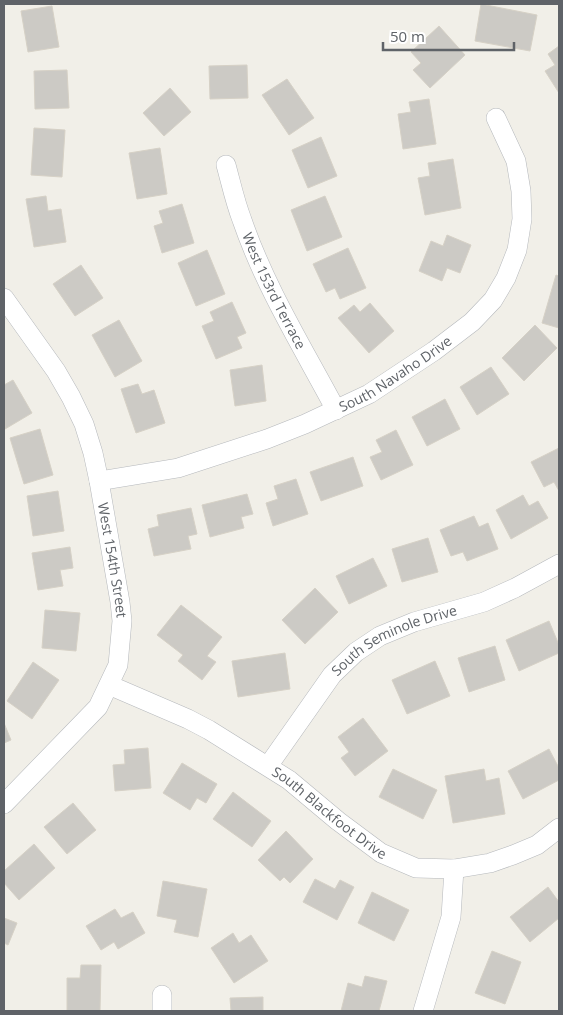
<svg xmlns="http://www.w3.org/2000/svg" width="563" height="1015" font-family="'Open Sans',sans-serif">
<rect width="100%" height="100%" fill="#f1efe8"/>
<path fill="#cccac5" stroke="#d6d1c6" d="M481,4l56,11 -7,36 -55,-10z
M52,6l7,41 -31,5 -7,-41z
M439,26l26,29 -35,33 -17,-18 8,-7 -10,-11z
M559,46v47l-14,-22 10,-6 -7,-11z
M247,65l1,33 -38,1 -1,-33z
M67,70l2,38 -34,1 -1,-38z
M287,79l27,39 -25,17 -27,-40z
M170,88l21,24 -27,24 -21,-23z
M429,99l7,45 -33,5 -5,-35 13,-2 -2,-10z
M34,128l31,2 -3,47 -31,-2z
M321,137l16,39 -29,12 -16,-38z
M160,148l7,46 -30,5 -8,-46z
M453,159l8,49 -36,7 -7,-37 12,-2 -2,-13z
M46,196l2,15 13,-2 5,33 -32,5 -8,-48z
M325,196l17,41 -35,14 -16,-41z
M182,204l12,39 -32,10 -8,-27 9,-3 -4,-12z
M447,235l24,10 -11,28 -13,-5 -5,13 -23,-10 12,-30 12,5z
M348,248l18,40 -26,11 -5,-11 -9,4 -13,-28z
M207,250l18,44 -29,12 -18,-43z
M81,265l22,33 -28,18 -22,-32z
M556,275l3,1v52l-17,-5z
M232,302l14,31 -9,4 5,11 -26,11 -14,-33 12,-5 -4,-9z
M370,303l24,28 -25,22 -31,-35 16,-13 6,7z
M119,320l23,41 -27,16 -23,-42z
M535,325l22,23 -33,33 -22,-23z
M262,365l4,36 -31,5 -5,-36z
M491,367l18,27 -32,21 -17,-28z
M13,380l19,33 -27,16 -1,-44z
M138,384l4,10 12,-4 11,33 -29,10 -15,-44z
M445,399l15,30 -33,17 -15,-29z
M40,429l13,46 -29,9 -14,-46z
M396,430l17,35 -32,15 -11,-23 12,-5 -6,-12z
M559,448v43l-5,-9 -10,5 -13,-25z
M353,457l10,29 -42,15 -11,-29z
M296,479l12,35 -35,12 -7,-23 12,-4 -4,-13z
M58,491l6,40 -31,5 -6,-40z
M247,494l6,20 -12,3 3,11 -34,9 -8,-32z
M523,495l6,11 9,-5 10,17 -37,21 -15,-29z
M191,508l6,26 -9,2 3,13 -37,7 -6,-27 11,-3 -2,-11z
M474,516l5,11 9,-4 10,26 -31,12 -4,-9 -12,4 -11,-26z
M428,538l10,34 -36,10 -10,-33z
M70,547l3,21 -13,2 3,16 -25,4 -6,-37z
M373,558l14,28 -38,18 -13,-28z
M315,588l23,24 -33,32 -23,-24z
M181,605l41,32 -15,19 9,6 -14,18 -24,-19 5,-6 -26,-20z
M45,610l35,3 -4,38 -34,-3z
M549,621l10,24v8l-40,18 -13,-31z
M495,646l10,34 -36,12 -11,-34z
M285,653l5,36 -52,8 -6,-36z
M435,661l15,35 -43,18 -15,-34z
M33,662l26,18 -27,39 -25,-18z
M363,718l25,33 -33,25 -14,-18 8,-6 -11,-15z
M4,723l7,17 -7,3z
M148,748l3,40 -36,3 -2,-26 12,-1 -1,-14z
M549,749l10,19v12l-36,19 -15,-28z
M182,763l35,21 -11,19 -9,-5 -7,12 -27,-17z
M393,769l44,21 -14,29 -44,-22z
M484,769l2,12 13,-3 6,36 -52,9 -8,-47z
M233,792l38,29 -19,26 -39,-28z
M73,803l23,27 -29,24 -23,-27z
M286,831l27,28 -23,24 -6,-6 -4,4 -22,-21z
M34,844l21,24 -36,32 -15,-17v-12z
M315,879l20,10 5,-9 14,7 -17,33 -34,-18z
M163,881l44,8 -9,48 -24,-5 3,-12 -20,-4z
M548,887l11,15v16l-29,24 -20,-25z
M372,892l37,18 -15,31 -36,-18z
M115,909l6,9 12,-6 12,21 -27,16 -4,-7 -13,8 -15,-24z
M4,918l13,5 -9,22 -4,-2z
M233,933l6,10 12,-8 17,26 -34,22 -23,-35z
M492,951l29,11 -16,42 -30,-11z
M81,965h20l-1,46h-33v-33h13z
M365,976l22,5 -8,30h-38l7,-28 14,4z
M263,997v14h-32l-1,-13z"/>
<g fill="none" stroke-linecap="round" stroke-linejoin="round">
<defs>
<g id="minor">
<path id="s1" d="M226,165c5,18 9,37 16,55 23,67 61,128 94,190"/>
<path id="s2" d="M4,298l52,73 15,26 13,27 9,29 6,28 21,121 2,19 -4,44 -20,42 -94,97"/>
<path id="s3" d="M99,481l79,-13 89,-29 38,-15 64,-30 65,-43 38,-29 21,-22 13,-22 11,-28 5,-31 -1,-28 -5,-30 -20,-43"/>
<path id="s4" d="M109,685l79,34 21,11 80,50 49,41 43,32 35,15 38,1 36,-6 23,-8 24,-10 22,-17"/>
<path id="s5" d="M268,766l64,-91 24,-23 24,-16 34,-14 70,-20 31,-14 44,-24"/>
<path d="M162,995v16"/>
<path d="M423,1011l28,-94 3,-48"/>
</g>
</defs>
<use href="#minor" stroke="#b5b8bc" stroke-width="20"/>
<use href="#minor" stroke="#fff" stroke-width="19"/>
</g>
<g text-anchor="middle" stroke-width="4" stroke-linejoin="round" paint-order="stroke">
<g font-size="14" fill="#5f6368" stroke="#fff">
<text dy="5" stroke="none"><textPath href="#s1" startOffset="135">West 153rd Terrace</textPath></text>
<text dy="5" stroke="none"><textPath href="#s3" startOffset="318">South Navaho Drive</textPath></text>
<text dy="5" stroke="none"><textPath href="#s2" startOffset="289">West 154th Street</textPath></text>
<text dy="5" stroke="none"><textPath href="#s5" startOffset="184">South Seminole Drive</textPath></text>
<text dy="5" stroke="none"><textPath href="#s4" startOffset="256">South Blackfoot Drive</textPath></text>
</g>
</g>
<rect width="563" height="1015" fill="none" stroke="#5f6368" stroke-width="10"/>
<path d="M383 42v8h131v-8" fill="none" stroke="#5f6368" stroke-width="2.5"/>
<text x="390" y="42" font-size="15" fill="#5f6368" stroke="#ffffff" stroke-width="4" paint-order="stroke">50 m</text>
</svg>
